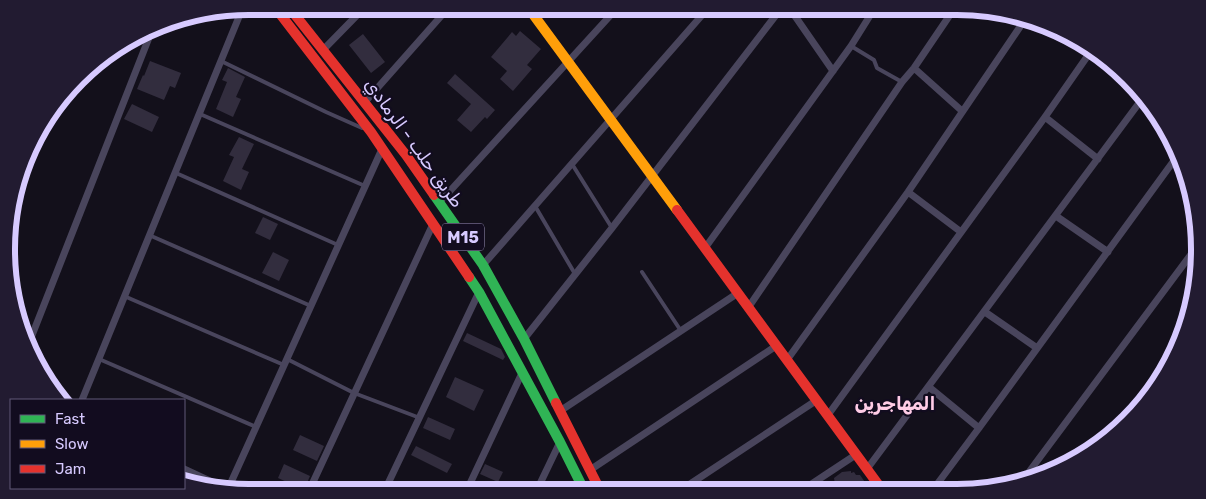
<svg xmlns="http://www.w3.org/2000/svg" width="1206" height="499" font-family="Rubik,Cairo,sans-serif">
<rect width="100%" height="100%" fill="#13101b"/>
<path fill="#322d3e" d="M520,31l21,18 -14,16 5,4 -19,22 -13,-12 7,-8 -16,-14 21,-25 4,4z
M363,34l22,28 -14,11 -22,-28z
M150,61l31,12 -6,15 -5,-2 -6,14 -27,-11 6,-14 1,1z
M228,68l17,9 -9,20 5,2 -8,18 -17,-8 11,-27 -5,-2z
M455,74l40,36 -8,9 -2,-2 -14,15 -14,-12 14,-16 -24,-21z
M132,104l27,13 -7,15 -28,-13z
M239,137l15,7 -12,25 7,3 -8,18 -18,-9 11,-24 -5,-2z
M263,217l15,7 -8,16 -15,-7z
M273,252l16,8 -10,21 -17,-8z
M467,333l34,16 4,8 -2,3 -40,-19z
M455,377l29,13 -10,21 -28,-14z
M428,417l27,12 -5,11 -27,-12z
M300,435l24,11 -7,15 -24,-11z
M416,446l36,18 -5,9 -36,-18z
M284,464l26,12 -6,14 -26,-12z
M485,464l18,8 -5,10 -18,-8z
M851,471v2l3,-1 2,3h4l11,16h-35l-2,-13 8,-6z"/>
<g fill="none" stroke-linecap="round" stroke-linejoin="round">
<path stroke="#49455c" stroke-width="4" d="M851,46l23,14 3,8 25,14
M221,61l105,51 36,16
M200,114l165,72
M572,164l40,64
M176,173l162,72
M535,206l40,68
M149,235l162,71
M642,272l39,59
M124,296l160,69
M99,359l157,68
M287,359l67,34 66,25"/>
<path stroke="#49455c" stroke-width="7" d="M788,6l45,65
M323,50l43,-44
M914,68l48,43
M365,102l85,-96
M1045,117l53,42
M36,135l3,-7
M908,192l53,40
M439,203l180,-197
M1056,216l52,36
M705,248l146,-202 25,-40
M483,265l227,-259
M748,308l154,-226 12,-14 42,-62
M985,312l52,36
M524,339l88,-111 171,-222
M29,343l123,-313
M787,360l121,-168 118,-174
M929,387l50,41
M82,400l161,-393
M560,411l178,-118
M1133,414l24,-39 15,-18
M828,415l217,-298 46,-66
M184,469l43,20
M867,469l275,-370
M590,470l186,-124
M1023,480l175,-235
M228,489l154,-340
M801,491l56,-37
M932,491l47,-63 199,-273
M384,492l95,-200
M466,492l56,-119
M536,492l24,-50
M678,492l139,-92
M308,493l125,-269"/>
<path stroke="#30b455" stroke-width="10" d="M434,195l49,70 41,74 32,64
M469,277l10,15 81,150 25,50"/>
<path stroke="#ff9f0a" stroke-width="10" d="M527,6l150,204"/>
<path stroke="#e5322d" stroke-width="10" d="M274,6l97,126 98,145
M288,6l118,149 28,40
M677,210l206,281
M556,403l45,89"/>
</g>
<g text-anchor="middle" stroke-width="4.5" stroke-linejoin="round" paint-order="stroke">
<rect fill="#120c1f" stroke="#9c91bc" stroke-width="1" x="442" y="223.5" width="42" height="27" rx="4"/>
<g font-size="16" font-weight="bold" fill="#d7caff">
<text x="463" y="243">M15</text>
</g>
<g font-size="18" fill="#d7caff" stroke="#120c1f">
<text transform="translate(414 143) rotate(54)" y="6">طريق حلب - الرمادي</text>
</g>
<g font-size="19" font-weight="bold" fill="#ffcce6" stroke="#120c1f">
<text x="895" y="410">المهاجرين</text>
</g>
</g>
<path d="M0 0H1206V499H0ZM249 15H957A234 234 0 0 1 1191 249V250A234 234 0 0 1 957 484H249A234 234 0 0 1 15 250V249A234 234 0 0 1 249 15Z" fill="#221b31" fill-rule="evenodd"/>
<path fill="none" stroke="#d7caff" stroke-width="6" d="M249 15H957A234 234 0 0 1 1191 249V250A234 234 0 0 1 957 484H249A234 234 0 0 1 15 250V249A234 234 0 0 1 249 15Z"/>
<rect x="10" y="399" width="175" height="90" fill="#120c1f" stroke="#615879"/>
<rect x="20" y="415" width="25" height="8" fill="#30b455" stroke="#615879"/>
<text x="55" y="424" font-size="15" fill="#d7caff">Fast</text>
<rect x="20" y="440" width="25" height="8" fill="#ff9f0a" stroke="#615879"/>
<text x="55" y="449" font-size="15" fill="#d7caff">Slow</text>
<rect x="20" y="465" width="25" height="8" fill="#e5322d" stroke="#615879"/>
<text x="55" y="474" font-size="15" fill="#d7caff">Jam</text>
</svg>
